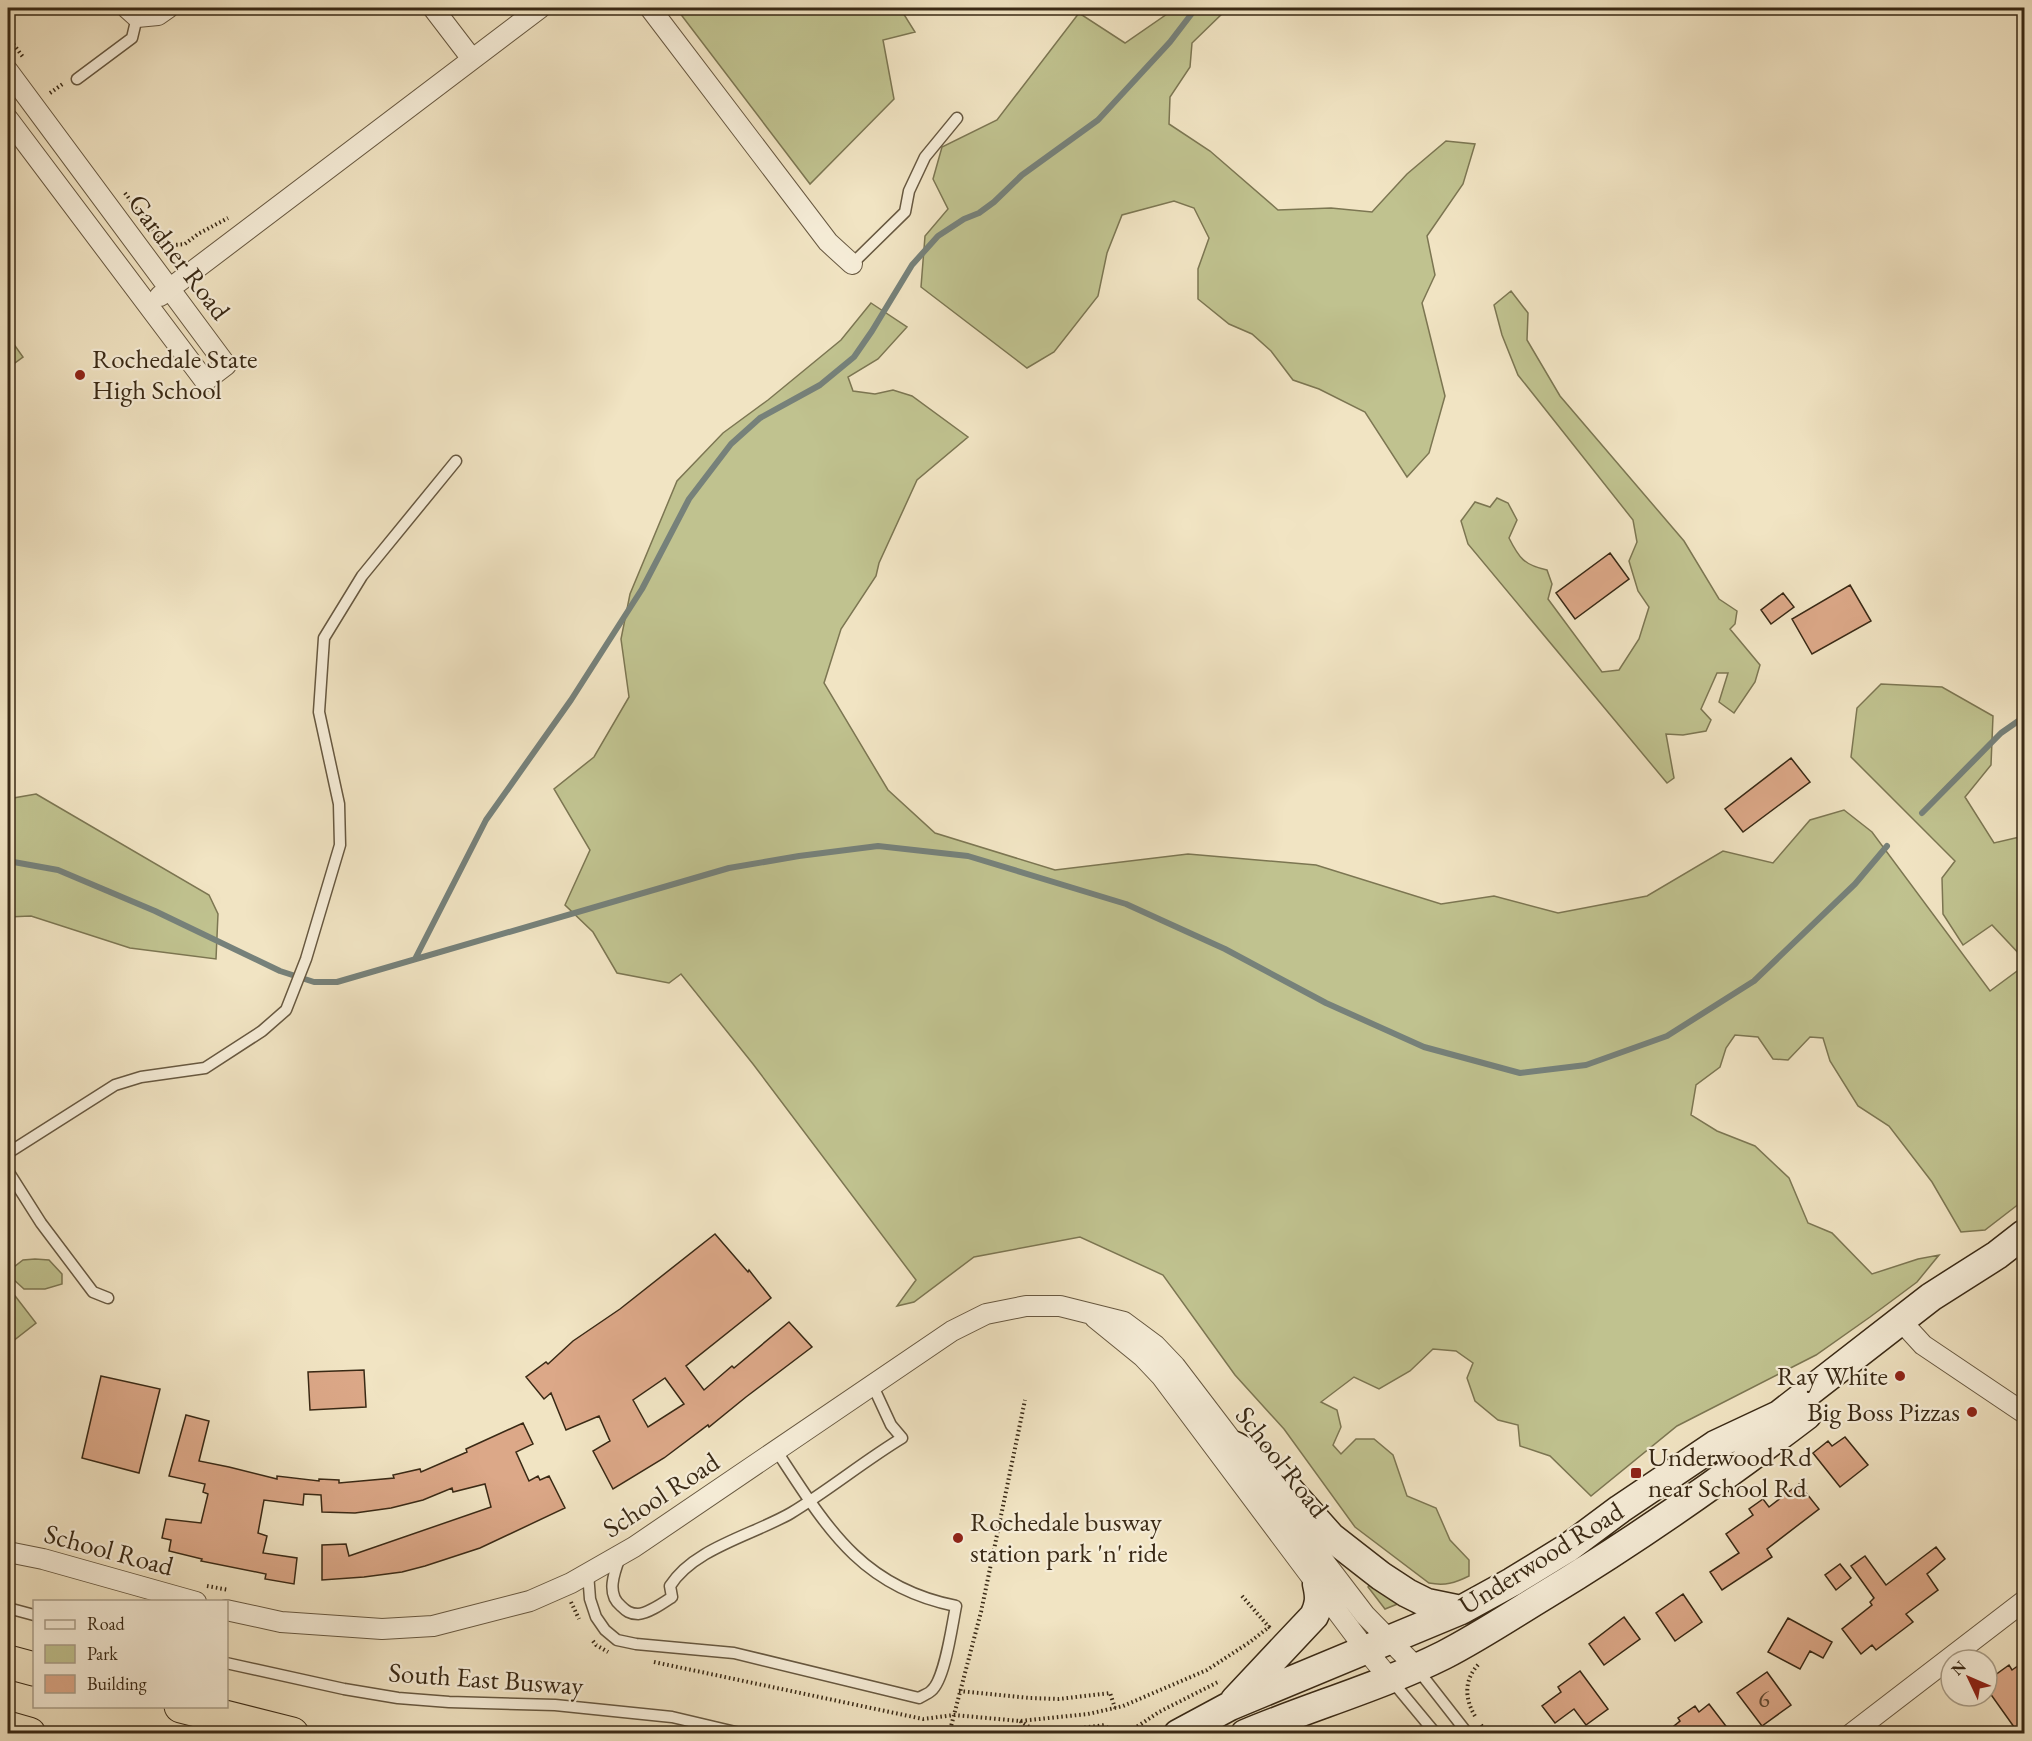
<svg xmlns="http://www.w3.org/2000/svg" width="2032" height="1741" font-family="'EB Garamond',serif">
<rect width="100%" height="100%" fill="#f1e4c3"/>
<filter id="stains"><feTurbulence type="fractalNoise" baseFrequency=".00333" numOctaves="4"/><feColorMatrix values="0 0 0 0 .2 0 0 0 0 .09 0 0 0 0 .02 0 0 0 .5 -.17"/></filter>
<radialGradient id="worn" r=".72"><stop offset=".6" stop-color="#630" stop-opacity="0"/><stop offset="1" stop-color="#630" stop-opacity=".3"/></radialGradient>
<path fill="#c0c28f" stroke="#7c7652" stroke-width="1.5" d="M676,8h224l15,24 -32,8 11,59 -84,85z
M1170,8h65l-11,4 -32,31 -2,24 -20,30 -1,27 41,27 68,59 53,-2 41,4 35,-38 39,-33 29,3 -12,40 -36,52 8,39 -13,28 23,93 -16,57 -22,24 -42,-65 -46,-23 -26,-9 -22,-29 -19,-17 -23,-10 -31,-25v-30l11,-31 -15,-30 -20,-7 -52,14 -15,38 -9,43 -44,56 -27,16 -106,-81 4,-51 23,-27 -15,-30 9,-32 55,-27 82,-107 46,30 42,-29z
M1511,291l17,22 -1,27 33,56 124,145 35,58 18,12 -2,13 -5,5 30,36 -5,17 -21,31 -15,-11 9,-29h-11l-16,36 10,11 -5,11 -23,4 -17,-1 8,44 -7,5 -199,-239 -7,-23 14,-19 15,5 7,-9 11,5 9,17 -8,18c10,20 15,27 38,32l5,14 -4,15 54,73 17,-2 20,-31 10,-32 -11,-16 -9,-30 8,-19 -4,-22 -115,-145 -16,-40 -8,-30z
M871,303l36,24 -29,32 -30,18 5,14 22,3 18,-4 19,6 56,41 -51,43 -38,83 -3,13 -35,53 -17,54 64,107 47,43 120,37 133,-16 128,11 125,39 53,-8 64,17 89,-17 76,-45 50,12 37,-43 34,-10 28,22 118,159 34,-25v234l-39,30 -24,2 -29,-50 -43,-56 -31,-20 -28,-45 -7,-23 -13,-1 -22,23 -15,-1 -15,-22 -23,-2 -9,13 -6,19 -24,18 -5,30 26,16 38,15 34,32 19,45 24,10 40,41 46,-15 21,-4 -22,27 -47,35 -54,38 -139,71 -86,70 -41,-40 -30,-10 -2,-21 -20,-5 -23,-19 -8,-23 6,-15 -17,-12 -23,-2 -23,22 -31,18 -25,-12 -33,25 16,8 4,17 -8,18 8,9 15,-15h18l19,16 14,41 29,12 14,32 19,20v16c-14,7 -24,10 -40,7l-74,-56 -71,-98 -49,-54 -72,-100 -83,-38 -106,20 -60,45 -17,4 19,-26 -163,-216 -72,-90 -12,9 -52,-10 -24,-41 -28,-27 25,-55 -36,-61 40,-32 35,-60 -8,-58 9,-45 47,-113 46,-48 45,-33 73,-60z
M8,336l15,21 -15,11z
M1881,684l61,3 51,29 -2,49 -26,32 29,46 30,-7v123l-32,-34 -29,20 -20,-31 -1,-36 13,-17 -104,-104 6,-49z
M36,794l173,101 9,19 -2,45 -86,-11 -99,-32 -23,1v-118z
M35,1259l14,1 13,14v10l-17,5h-21l-11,-10 1,-12 9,-7z
M9,1288l27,35 -28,22v-56z
M1370,1584l30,19 -15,6 -17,-22z"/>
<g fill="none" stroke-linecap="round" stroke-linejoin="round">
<path stroke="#76817a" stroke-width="6" d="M1922,813l79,-80 23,-16
M8,861l50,9 97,41 125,60 34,11h23l392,-114 70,-12 79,-10 90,10 158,48 99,45 101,54 98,44 96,26 66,-8 81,-29 87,-55 101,-97 32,-38
M415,959l71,-139 85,-120 71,-111 47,-90 42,-55 29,-26 60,-33 34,-28 18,-26 40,-66 26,-29 26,-17 15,-6 15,-11 28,-27 76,-55 72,-78 26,-34"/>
</g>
<path fill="#dca888" stroke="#392915" stroke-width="1.5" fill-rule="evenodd" d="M1610,553l19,26 -54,40 -19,-26z
M1850,585l21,36 -59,33 -20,-35z
M1783,593l11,14 -23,17 -10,-14z
M1791,758l19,24 -67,50 -18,-23z
M715,1234l33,38 1,-2 22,28 -85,68 18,24 28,-24 2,2 55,-46 23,25 -66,50 -37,30 -1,-2 -44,33 -51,31 -20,-38 17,-10 -11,-25 -33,14 -15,-37 -7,6 -18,-22 20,-15 2,2 25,-23 47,-32zM665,1378l19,26 -36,23 -15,-27z
M364,1370l2,37 -56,3 -2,-38z
M101,1376l59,13 -21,84 -57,-15z
M186,1415l23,6 -10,40 30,6 48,12v-3l42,5v-2l20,1v3l55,-5 -1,-3 27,-6 1,3 46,-20 -1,-3 57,-26 10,21 -17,8 13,29 9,-5 2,4 9,-4 16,32 -85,40 -55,18 -23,6 -38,5 -42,3v-35l24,-1 3,12 142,-49 -6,-23 -32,8 -1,-4 -29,12 -32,8 -36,5 -33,-1 -1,-17 -17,-1 -1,11 -39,-5 -6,33 9,3 -4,17 34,5 -3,26 -29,-5 1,-5 -65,-13 1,-2 -33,-8 2,-11 -9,-2 4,-19 35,4 7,-29 -5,-2 2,-8 -36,-8z
M1845,1437l23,28 -28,22 -27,-34 15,-12 4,5z
M1799,1484l20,25 -52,40 5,8 -50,33 -12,-18 29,-19 -13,-19 27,-19 -4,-6 14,-10 6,8z
M1936,1547l9,12 -18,15 11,16 -32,24 7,8 -37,28 -4,-5 -11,9 -19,-25 30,-24 -2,-3 4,-4 -23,-32 14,-10 21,29z
M1840,1564l11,14 -15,12 -11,-15z
M1683,1594l19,28 -27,19 -19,-28z
M1624,1617l16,22 -36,26 -15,-21z
M1788,1618l44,24 -9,16 -13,-7 -10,18 -32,-17z
M2025,1661v73h-6l-32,-45v-8l22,-16 3,5z
M1580,1671l28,38 -22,16 -12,-16 -19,14 -13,-17 19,-14 -3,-5z
M1767,1672l24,33 -29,21 -25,-33z
M1709,1704l23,30h-68l16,-13 -2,-3 17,-12 4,6z"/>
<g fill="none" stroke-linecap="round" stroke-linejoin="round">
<defs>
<path id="service" d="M77,79l55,-41 5,-21
M852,264l53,-52 4,-21 16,-34 32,-39
M8,1153l107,-68 26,-8 64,-9 57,-37 24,-21 20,-51 34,-114 -1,-41 -20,-92 5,-74 38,-62 94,-115
M8,1171l33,52 52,69 15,6
M620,1557c-6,16 -14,37 1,49 5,5 9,8 17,8 11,-1 25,-11 34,-17l-2,-11c24,-38 83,-51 121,-73 38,-23 73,-52 111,-75l-11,-13 -19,-41
M588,1573l2,26 6,18 9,13 12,10 19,4 98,9 185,45c3,-2 9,-4 12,-7 14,-11 21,-66 25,-85 -96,-19 -130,-80 -180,-156
M8,1608l26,7
M226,1663l118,26 54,9 51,4 106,3 117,12 72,17
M1418,1670l50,64
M1392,1681l44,53"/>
<path id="minor" d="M127,8l10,9 21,-2 10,-7
M433,8l39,51
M650,8l178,234 24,22
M8,71l218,294 -21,16 -197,-262
M160,296l380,-288
M1095,1318l48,39 18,19 205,274 24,29
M1901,1321l22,24 101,68
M8,1552l35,7 153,43
M226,1610l55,12 101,7 51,-3 97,-25 41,-18 63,-36 318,-216 34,-17 40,-8h34l64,16 31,23 20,21 190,249 51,52
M1851,1734l173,-133"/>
<path id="secondary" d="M1235,1446l31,18 65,73 50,39 26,17 20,10 34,7
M1235,1700l79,-84c6,-12 6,-19 3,-32
M1178,1734l52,-28 231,-96 51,-28 57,-35 51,-38 95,-64 64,-30 152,-118 66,-42 27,-21
M1245,1734c66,-28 135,-47 199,-79 35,-18 68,-40 101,-60 91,-55 178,-116 262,-180"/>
<path id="motorway" d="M8,1662l26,7
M181,1706l111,28
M8,1728l21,6"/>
</defs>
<use href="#service" stroke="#675840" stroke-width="13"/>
<use href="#minor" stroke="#675840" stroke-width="22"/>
<use href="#secondary" stroke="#392915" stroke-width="31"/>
<use href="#motorway" stroke="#392915" stroke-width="35"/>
<path stroke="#392915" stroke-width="4" stroke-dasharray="1.5 3" stroke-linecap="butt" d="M8,37l15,20
M50,93l14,-10
M125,193l37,50 12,2 11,-1 13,-10 30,-16
M207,1586l22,4
M1242,1596l27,31
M571,1602l8,17
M593,1641l3,4 12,7
M654,1662l269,57 31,-4 66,6 68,-7 35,-8 84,-36 43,-28 19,-15 1,1
M959,1691l71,7 29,1 51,-6 5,15
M1475,1716c-11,-18 -11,-38 5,-53
M1020,1721l14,9 15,2 56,-7 7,9
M1481,1725l7,9
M949,1734l32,-122 44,-212
M1126,1734l33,-22 61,-31"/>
<use href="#service" stroke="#f6edd8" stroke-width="10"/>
<use href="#minor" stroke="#f6edd8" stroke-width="20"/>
<use href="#secondary" stroke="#f6edd8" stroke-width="28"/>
<use href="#motorway" stroke="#f1e4c3" stroke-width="33"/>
</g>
<g fill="#8f2418" stroke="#f6edd8" stroke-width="2">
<circle cx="80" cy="375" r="6"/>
<circle cx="1900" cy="1376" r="6"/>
<circle cx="1972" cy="1412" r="6"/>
<rect x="1630" y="1467" width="12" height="12" rx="3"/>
<circle cx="958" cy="1538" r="6"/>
</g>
<g text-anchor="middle" stroke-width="4.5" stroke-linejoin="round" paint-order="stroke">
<g font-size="24" fill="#624932">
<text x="1764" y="1707">6</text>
</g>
<g font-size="27" fill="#392915" stroke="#f6edd8">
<text transform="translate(179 257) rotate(53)" y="9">Gardner Road</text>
<text transform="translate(1282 1462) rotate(52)" y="9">School Road</text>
<text transform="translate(661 1495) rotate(-33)" y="9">School Road</text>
<text transform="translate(109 1550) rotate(15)" y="9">School Road</text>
<text transform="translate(1541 1558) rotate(-32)" y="9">Underwood Road</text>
<text transform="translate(486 1679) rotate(4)" y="9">South East Busway</text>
</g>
<g font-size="27" fill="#392915" stroke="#f6edd8" text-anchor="start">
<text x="92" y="368">Rochedale State<tspan x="92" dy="31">High School</tspan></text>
<text x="1888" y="1385" text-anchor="end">Ray White</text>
<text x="1960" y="1421" text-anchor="end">Big Boss Pizzas</text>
<text x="1648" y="1466">Underwood Rd<tspan x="1648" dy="31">near School Rd</tspan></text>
<text x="970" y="1531">Rochedale busway<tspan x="970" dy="31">station park 'n' ride</tspan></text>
</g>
</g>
<rect width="2032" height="1741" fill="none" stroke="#f1e4c3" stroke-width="30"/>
<rect x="9" y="9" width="2014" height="1723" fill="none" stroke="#392915" stroke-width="3"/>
<rect x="15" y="15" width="2002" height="1711" fill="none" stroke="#392915" stroke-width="1.5"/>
<rect x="33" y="1600" width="195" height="108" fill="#f6edd8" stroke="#aa9f8a" stroke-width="1.5"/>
<rect x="45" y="1620" width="30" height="9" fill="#f6edd8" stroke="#aa9f8a" stroke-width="1.5"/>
<text x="87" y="1630" font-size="18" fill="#392915">Road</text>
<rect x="45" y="1645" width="30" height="18" fill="#c0c28f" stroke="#aa9f8a" stroke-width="1.5"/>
<text x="87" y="1660" font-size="18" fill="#392915">Park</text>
<rect x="45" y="1675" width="30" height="18" fill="#dca888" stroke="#aa9f8a" stroke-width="1.5"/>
<text x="87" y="1690" font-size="18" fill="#392915">Building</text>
<g transform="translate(1969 1678) rotate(314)"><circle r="28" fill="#f6edd8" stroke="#aa9f8a" stroke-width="1.5"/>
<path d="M0-4.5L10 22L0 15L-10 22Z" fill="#8f2418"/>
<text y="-9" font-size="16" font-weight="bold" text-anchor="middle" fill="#392915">N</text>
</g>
<rect width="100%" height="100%" filter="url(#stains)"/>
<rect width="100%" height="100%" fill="url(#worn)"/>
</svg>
